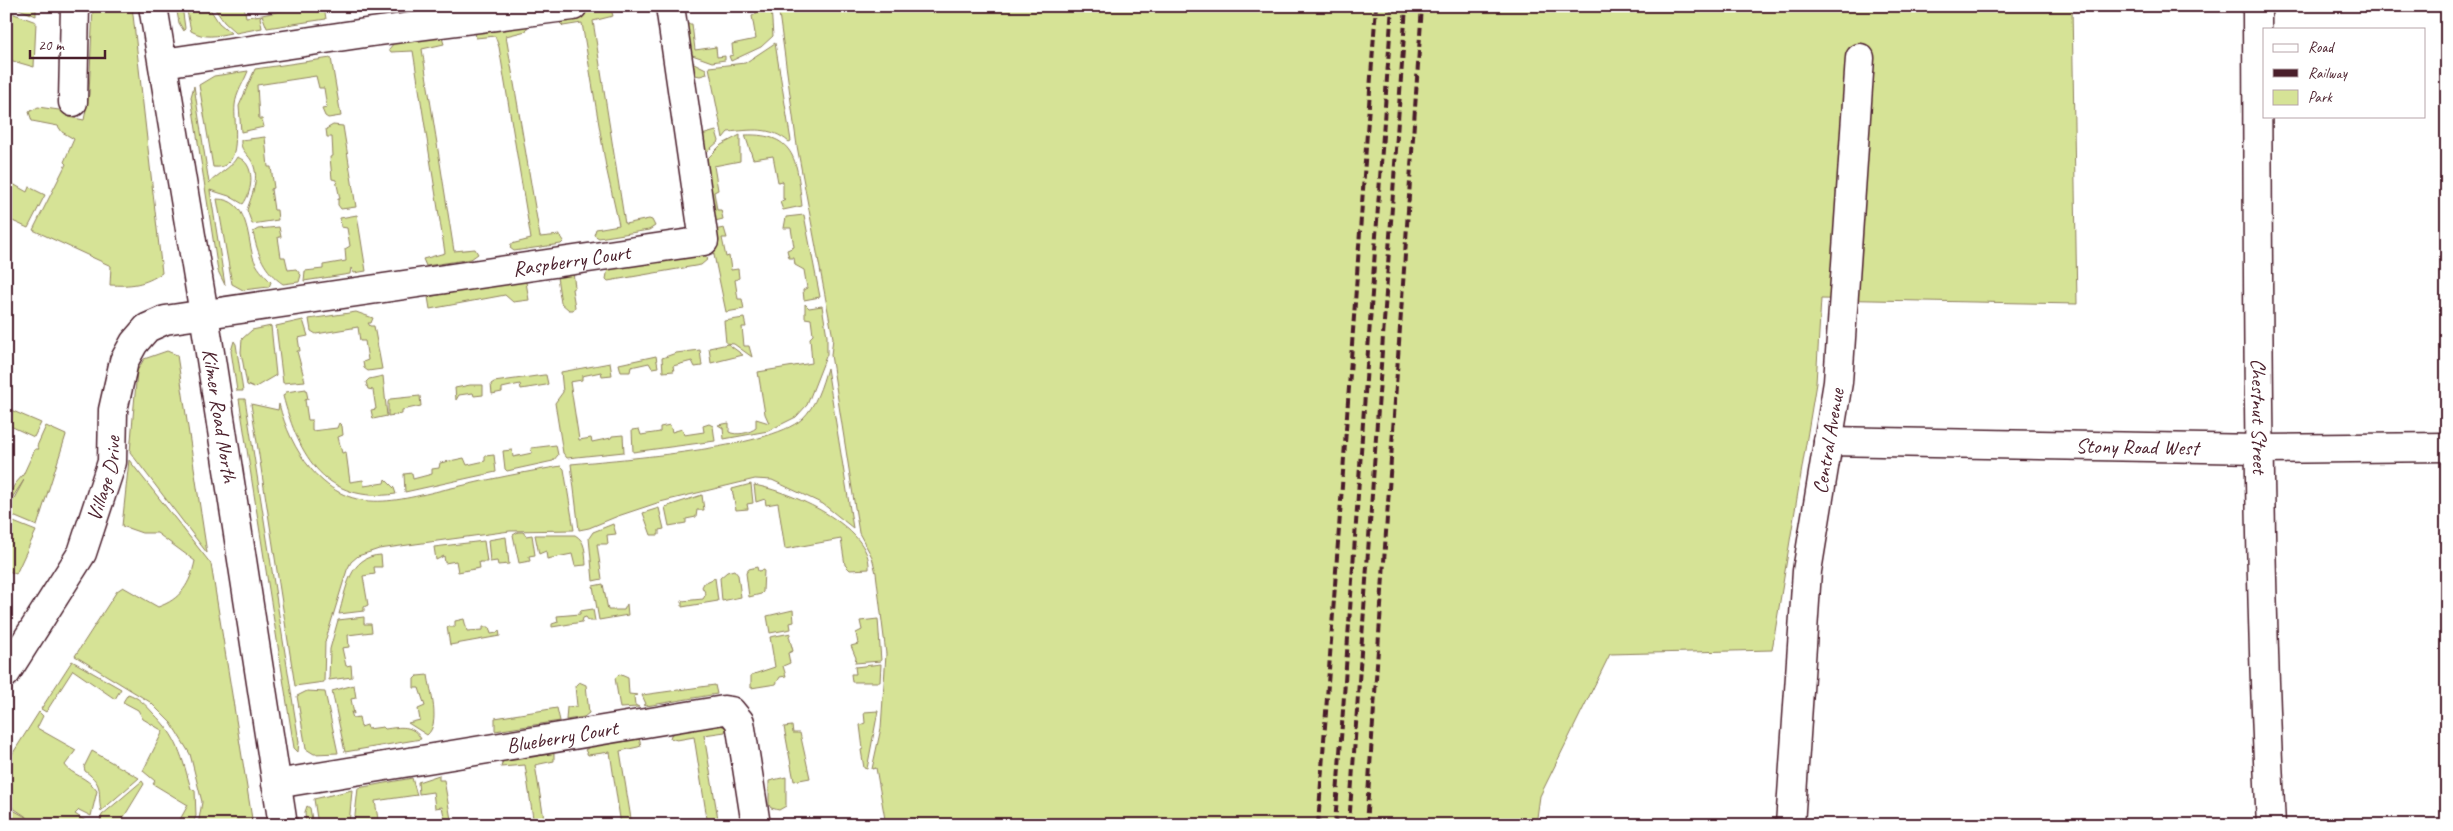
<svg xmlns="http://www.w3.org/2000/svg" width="2453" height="831" font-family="Caveat,sans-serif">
<rect width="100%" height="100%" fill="#fff"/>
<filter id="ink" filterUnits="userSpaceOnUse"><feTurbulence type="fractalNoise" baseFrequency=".02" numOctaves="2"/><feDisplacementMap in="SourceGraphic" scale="10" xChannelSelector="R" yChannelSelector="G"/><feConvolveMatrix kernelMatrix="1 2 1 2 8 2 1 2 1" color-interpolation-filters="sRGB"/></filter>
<g filter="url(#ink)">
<path fill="#d6e396" stroke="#908160" d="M12,6h24v10z
M93,6h39l30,267c-18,12 -31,13 -52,12l1,-19 -78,-36 33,-66 -2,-2 10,-23 -12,-7 -4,-6 -26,-5 -3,-9 9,-5 28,4 3,6 15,3 5,-26z
M176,6h6l3,22 -1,3 -5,-8z
M186,6h22l11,17 12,10c-15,3 -26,6 -40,-2z
M213,6h31l2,11 16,-2 -2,2 2,11 -26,5 -12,-11z
M305,6h19l2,13 -59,9 -5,-13z
M384,6h48l-47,8z
M672,6h12l3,18h5l3,26 21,-3 1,10 8,-1v4l-13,2 -31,-11z
M755,6h16l2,30 -12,11 -30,14 -2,-5 4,-1 -1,-11 24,-5 -4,-23 4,-2z
M778,6h1294l5,298 -256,-5 -5,84 -44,267 -162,4 -70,142 -4,29h-650l-10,-57 -4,1 9,-41 5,-74 -10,-81 -4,-16 -13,-24 -28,-178 2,-17 -36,-192z
M604,9h7l2,7 -20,5 32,203 24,-5 3,1 3,6 -6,4 -50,8 -5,-3 2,-6 23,-4 -13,-58 -24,-144 -19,3 -5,-5 12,-7z
M9,12l27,10 -2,45 -28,-8v-41z
M528,25l-2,6 -20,5 34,201 20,-2 4,6 -3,3 -47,7 -4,-3 1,-4 20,-5 -32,-192 -4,-11 -19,2 -1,-6z
M441,35l3,9 -22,5 32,202 21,-2 3,5 -7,5 -45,7 -3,-7 22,-6 -32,-202 -22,1 -2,-3 5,-6z
M775,43l16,98 -2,1c-19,-16 -37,-12 -61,-10l-5,6 -14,-71 36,-4z
M682,57l24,12 1,5 -7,2 -22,-5z
M331,58l10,58 -13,2 -3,-2 -3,-7 5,-1 -3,-20h-5l-3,-12 -59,9 2,34h3l2,8 -23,5 -2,-26 16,-37z
M248,71c-4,11 -12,22 -13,34 -2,17 10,66 -22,62l-14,-82 15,-9z
M194,86l15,97c9,-9 22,-15 28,-26 19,6 16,34 6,47l-14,-8 -19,-6 15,95 -7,-14 -27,-174z
M333,125l10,1 13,81 -15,2 -3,-4v-6h2l-4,-19 -4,-1 -2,-22 3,-1 -1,-19h-5l-1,-8z
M716,131l3,10 -25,22 -3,-25z
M740,135v26l-26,5 4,24 -4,2 3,18h4l2,9 -12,3 -11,-56 21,-21z
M745,135c52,-2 52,28 57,71l-19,4 -3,-8 5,-3h-2v-18l-5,1 -5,-26 -20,3z
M265,137l3,30h3l3,21 -3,1 3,21h3l1,10 -26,4 -5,-14c5,-16 14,-34 4,-50 -5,-8 -11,-10 -10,-20z
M6,180l21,12 2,-5 16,8 -17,33 -22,-10z
M217,199c31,0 30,36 36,58 3,10 11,18 18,25l-2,5 -26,3 -11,-6z
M357,215l9,56 -12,2 -3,-5 -1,6 -46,7 1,-10 18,-2v-4l23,-4 -1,-12 5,-3 -3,-18 -6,-1 -1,-9z
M804,215l16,82 -16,3 -1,-10 4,-2 -3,-18 -9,-5 -1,-7h-5l-2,-8 7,-3 -3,-19h-7l2,-11z
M279,227l2,10h-3l3,20h4l3,13 8,-1 5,6 -2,7 -16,2c-19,-13 -25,-29 -30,-52l5,-3z
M724,228l3,10h-5l4,19 3,-1 2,14 7,-1 1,9 -4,2 3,19h4l2,10 -18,3 -17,-81z
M703,253l5,6 -7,6 -93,16 -2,-2 2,-11z
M573,272l2,15 -3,2 3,18 -2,3h-4l-8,-7 -4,-26z
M522,280l4,2 3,18 -16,2 -8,-7 -75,14 -2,-12z
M805,304l4,4 13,-2 5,30v18l-20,51 -11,12 -28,14 -44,8 -1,-11 -5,-3 11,-2v9c7,4 21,1 27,-4v-9l13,4 -4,-9 -7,-42 54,-9 -2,-25 3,-3 -2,-16 -6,-1z
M356,312l17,6 -2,5h-3l2,3h4l8,43 -14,2 -4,-3 -1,-6 5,-2 -3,-19h-5l-2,-14 -42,7 -5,-3 -2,-12z
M744,318l2,9h-4l2,19h5l3,11 -18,-13 -8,-1 -2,-22z
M303,320l5,16 -10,2 2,13h-3l8,30 -22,2 -7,-57z
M271,326l5,49 -22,13 -7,-3 -6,-33 1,-13 10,-9z
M234,341l2,3 7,47h-6l-6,-40z
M728,344l15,11 -32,8 -2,-15z
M700,350l2,16 -7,1 -3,-6 -19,5 1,5 -11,1 -1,-14 14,-5z
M167,351l10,4 30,198 -77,-101 7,-81 7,-12z
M656,356l2,11 -6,1 -3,-5 -18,4 -1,5h-9l-2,-8z
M610,363l2,12 -10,1 -1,-4 -19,4v4l-12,2 8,51 1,7 12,-2 1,4 19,-4 1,-2 11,-1 1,17 -57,6 -4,-5 -8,-50 8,-11 -2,-20z
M827,368l26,160 -30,-24 -51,-24 -17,-1 -95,23 -42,14 -29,12 -10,2 -8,-66c50,-5 197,-15 231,-45 14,-13 20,-34 25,-51z
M544,375h2l2,9 -2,1 -25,4 -1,-5 -18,4v4l-10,2 -1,-10 3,-2z
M383,376l4,40 -14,3 -2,-9 5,-1 -3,-19 -5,-1 -2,-7 3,-3z
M470,385h13v10l-9,1 -1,-3 -14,2 -3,5 -1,-12z
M306,389l2,10 -3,1 3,20h4v11l25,-3 2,-5 3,3 1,9 -5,2 4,16 4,-1 4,30 13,-2 1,6 20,-3 1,-4 9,9 2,6c-70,10 -97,-37 -113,-98l3,-4z
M420,396l1,10 -19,4v4l-14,2v-14l2,-3z
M239,399h6l54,343 -1,10 -4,-4z
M251,404l27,6 1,-6c6,23 16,46 32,65 43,50 89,30 145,18 34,-8 69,-15 105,-21l3,3 10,61 -64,1 -131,18 -21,7 -7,6 -4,8 -22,72 -1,40 -29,4z
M6,408l35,15 -7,14 -28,-13z
M709,424l4,2 2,15 -82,11 -1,-22 7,-1 2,6 19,-3v-5l10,-2 2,7 10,-3 2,6 20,-3 -1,-6z
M46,426l20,9 -29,91 -31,-13 18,-33 -18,27v-13l3,1 6,-11 8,-9 12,-26h4l-2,-3z
M556,445l2,10 -5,6 -46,10 -2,-2 -2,-18 9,-1 1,7 19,-4 -1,-5z
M494,455l2,17 -91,20 -1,-18 8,-1 1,6 19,-5v-5l7,-1 1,-5 24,-5 3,7 18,-4v-5z
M129,460l82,104 42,261h-55l4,-23 -12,-48 -19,-31 -21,-21 -75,-46 42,-65 6,-4 35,20c23,-8 32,-23 37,-46l-38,-28h-15l-20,-7z
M751,484l2,19 -6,1 1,5 -12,1 -4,-21z
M754,485c35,6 118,41 115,84l-19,1 -5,-5 -4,-26 -56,10 -7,-46 -12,2 -1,-6 -9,3z
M702,495l2,15h-7l-1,7 -10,2v4l-17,3 -4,-19z
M659,508l5,21 -5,1v5h-8l-8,-22z
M6,519l30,12 -20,43 -10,-4z
M613,524l3,10 -9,1 1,9h-11l5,35 -9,2 -4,-43 4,-6z
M518,532h5l3,4 6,-1 3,20 -6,1 1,5 -11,2 -6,-28z
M535,535h40c11,6 10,18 11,30l-11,1 -3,-12 -25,5 -1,-8 -7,3z
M506,537l3,27 -11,1 -1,-4 -7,1 -2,-22z
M484,541l3,21h-8l1,6 -22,4 -2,-11 -11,2 -1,-7 -8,4 -2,-13z
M381,555l1,12h-8l1,7 -12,2 5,29 -4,2v4l-25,3c7,-24 10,-58 42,-59z
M757,567l1,4 6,-1 -1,22 -2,2 -12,3 -3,-24 3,-4z
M734,570l4,5 3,22 -19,4 -2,-23 7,-6z
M715,578l3,23 -36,6v-6l21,-2 3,-5 -4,-7 2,-4z
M603,584l5,26h16l3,-6 1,11 -29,5 -6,-34z
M593,609l2,12h-6l-3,-4 -3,1 -1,4 -30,5v-3l6,-2 -1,-6 23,-2v-3z
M793,610l1,12 -4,1 1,6 -21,4 -3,-17z
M364,617v7h7l1,8 -24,3 1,12 -7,1 4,18 5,-1 1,12 -23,3 1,-31 8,-29z
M464,619l3,12 16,-1v-3h6l2,7 6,-1 2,-3 1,6 -50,9 -3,-18h8v-6z
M878,619l3,42 -26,2 1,-5 -5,-12 7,-2 -2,-11 6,-3 -2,-9z
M791,633l-2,3 4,15 -5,2 2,10 -7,3 3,10 -6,1 -4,7 -25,4v-13l24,-8 -5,-30z
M72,661l49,28 -6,10 -42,-29 -27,42 -5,-3z
M881,664l-1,18h-28l-1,-8h5l-1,-7z
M619,674l9,4 1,16 9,1 -4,1 1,9 4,2 -19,1 -5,-30z
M428,675c2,15 13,49 -1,60l-19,-12 12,-3 -2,-11 7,-3 -6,-18h-5v-9l3,-3z
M579,682l7,3 3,28 -5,4 -18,3 1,-13 10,-1 -2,-20z
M354,685l2,13 -5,1 3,15 -3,-2 2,6 6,-1 2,10 6,-2 1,4 15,-2 2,2c15,-2 28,-5 36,10l-76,13 -13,-61z
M715,685l2,9 -71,12 -3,-1 3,-1 -4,-9z
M307,691l18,1 13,61 -24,1 -8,-5 -9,-53z
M128,694c10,3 18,11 25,19 25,24 29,44 38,76l4,1 1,26 -4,9h-15l11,-20 -35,-21 2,-3 -12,-10 20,-40 -20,-12 -5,-9 -15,-8z
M557,708l3,13 -65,10v-13z
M878,711l-11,58 -3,-1 -3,-18 2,-1 -3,-24 5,-2 -1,-11z
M39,712l4,4 -6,12 39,22 -11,15c6,10 22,11 32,26l-6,25 -12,-6 -4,4 12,8 -4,3h-77v-19l25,14 -25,-17v-39z
M719,724l7,4 -1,4 -21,3 15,90h-11l-14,-88 -17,3 -7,-2 2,-6z
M792,726l1,7h7l10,45 -16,3 -10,-54z
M639,738l2,8 -3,1 -18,4 12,74h-11l-11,-73 -22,3 -3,-5 7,-5z
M92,751l47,27 -38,33c-4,-20 4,-25 -16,-40l-1,-4z
M550,752l4,2v7l-19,4 10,60h-11l-9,-60 -24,2 2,-7z
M439,775v5h5l8,45h-6l-4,-18 -7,1 -2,-16 -14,2 -1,-12z
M786,777v29l-7,4 -8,-2 -2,-3v-24z
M412,778l5,17 -42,6 4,24h-25l4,-37z
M142,781l2,3 -25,41h-12l-7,-4 2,-6z
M352,790l-3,35h-31l-4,-26z
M307,806l3,2 3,17h-7l-1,-13z"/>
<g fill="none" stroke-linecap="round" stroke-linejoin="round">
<defs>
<g id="minor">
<path id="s1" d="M153,6l51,308 79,511"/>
<path id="s2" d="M2257,6c1,273 0,546 14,819"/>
<path d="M163,63l209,-31 201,-26"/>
<path d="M73,102l2,-96"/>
<path id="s3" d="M1828,441l431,8 188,-2"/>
<path id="s4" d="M6,673l76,-120 30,-91 1,-52 11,-49 10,-18 13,-15 18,-8 539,-79 -34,-235"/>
<path id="s5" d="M276,784l448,-74 7,1 9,11 16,103"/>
<path id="s6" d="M1790,825l17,-254 31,-189 22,-324"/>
</g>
</defs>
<use href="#minor" stroke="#4a1f2b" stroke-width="31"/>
<use href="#minor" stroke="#fff" stroke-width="28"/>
<path stroke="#4a1f2b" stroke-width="4" stroke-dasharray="8 4" stroke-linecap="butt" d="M1318,825l58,-819
M1335,825l57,-819
M1349,825l57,-819
M1366,825l56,-819"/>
</g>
</g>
<g text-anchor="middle" stroke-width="4" stroke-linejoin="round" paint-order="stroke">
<g font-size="21" fill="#4a1f2b" stroke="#fff">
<text dy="7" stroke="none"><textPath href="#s4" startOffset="811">Raspberry Court</textPath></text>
<text dy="7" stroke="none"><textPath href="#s1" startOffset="415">Kilmer Road North</textPath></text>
<text dy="7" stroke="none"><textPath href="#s2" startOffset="410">Chestnut Street</textPath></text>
<text dy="7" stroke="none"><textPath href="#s6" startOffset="386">Central Avenue</textPath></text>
<text dy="7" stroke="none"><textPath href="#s3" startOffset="309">Stony Road West</textPath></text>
<text dy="7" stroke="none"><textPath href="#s4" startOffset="220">Village Drive</textPath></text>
<text dy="7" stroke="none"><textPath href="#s5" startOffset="290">Blueberry Court</textPath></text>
</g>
</g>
<rect width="2453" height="831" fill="none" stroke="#fff" stroke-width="25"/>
<rect x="12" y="12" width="2428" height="806" fill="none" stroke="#4a1f2b" stroke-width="2" filter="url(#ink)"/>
<rect x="2263" y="28" width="162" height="90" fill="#ffffff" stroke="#b7a5aa"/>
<rect x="2273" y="44" width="25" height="8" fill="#ffffff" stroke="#b7a5aa"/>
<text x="2308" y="52" font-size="15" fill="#4a1f2b">Road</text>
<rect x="2273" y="69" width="25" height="8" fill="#4a1f2b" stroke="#b7a5aa"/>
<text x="2308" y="78" font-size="15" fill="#4a1f2b">Railway</text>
<rect x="2273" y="90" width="25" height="15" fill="#d6e396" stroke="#b7a5aa"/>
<text x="2308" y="102" font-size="15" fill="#4a1f2b">Park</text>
<path d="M30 50v8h75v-8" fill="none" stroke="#4a1f2b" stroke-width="2.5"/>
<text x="38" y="50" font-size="15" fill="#4a1f2b" stroke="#ffffff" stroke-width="4" paint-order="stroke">20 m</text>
</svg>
